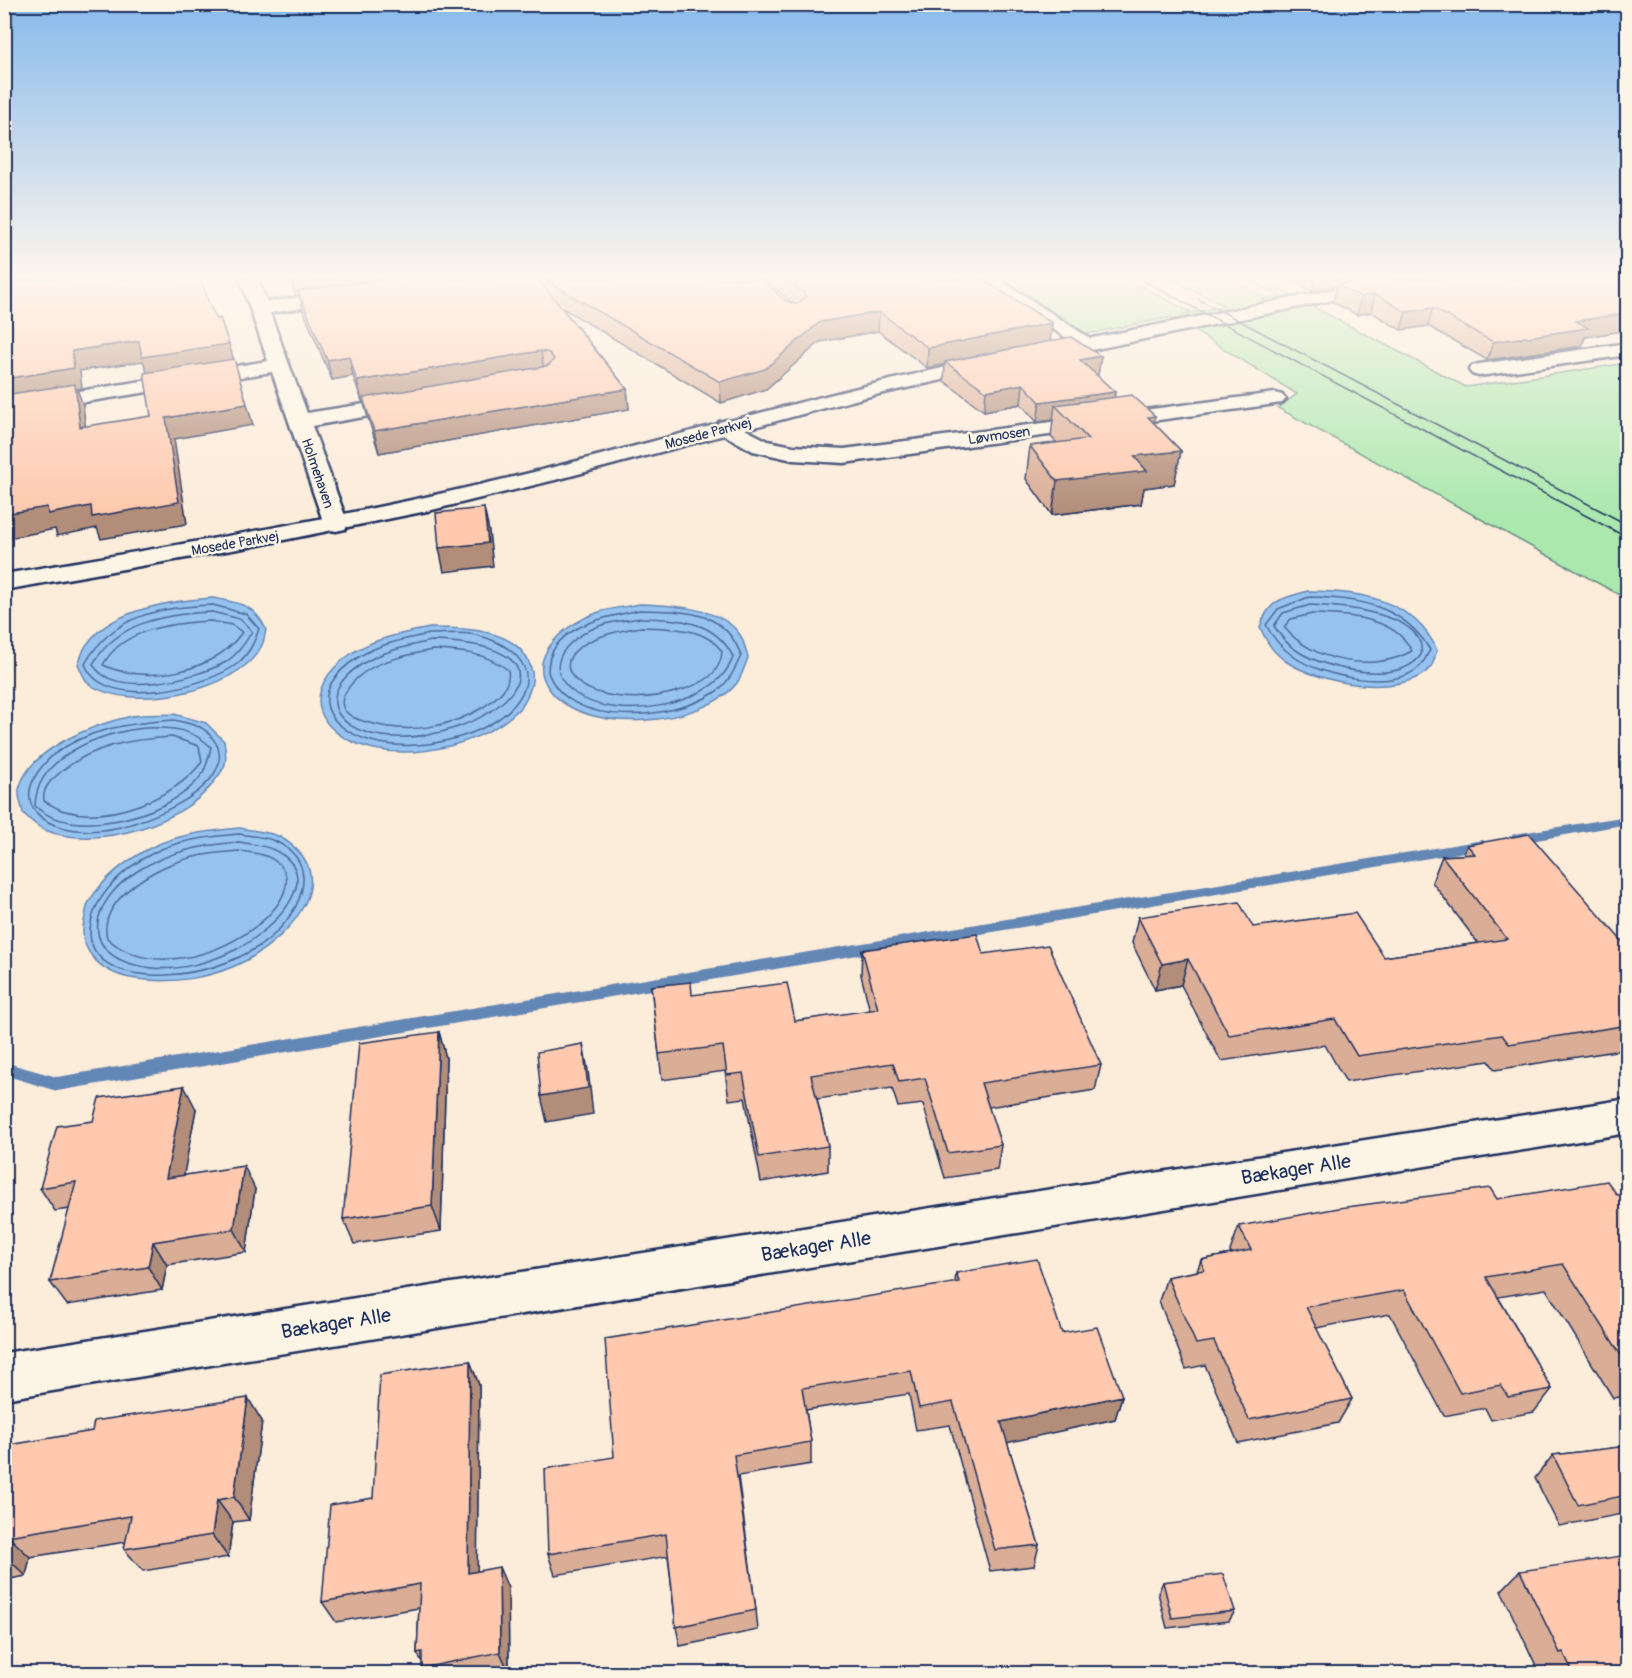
<svg xmlns="http://www.w3.org/2000/svg" width="1632" height="1678" font-family="Pangolin,sans-serif">
<rect width="100%" height="100%" fill="#fcecda"/>
<filter id="ink" filterUnits="userSpaceOnUse"><feTurbulence type="fractalNoise" baseFrequency=".0167" numOctaves="2"/><feDisplacementMap in="SourceGraphic" scale="12" xChannelSelector="R" yChannelSelector="G"/><feConvolveMatrix kernelMatrix="1 2 1 2 8 2 1 2 1" color-interpolation-filters="sRGB"/></filter>
<g filter="url(#ink)">
<path fill="#fde2cd" d="M1127,279h42l32,16 -31,6z"/>
<path fill="#abe8ae" stroke="#638c86" stroke-width="1.5" d="M1002,279h124l65,33 -10,3 44,-9 -54,-27h55l39,19 -5,2 21,-4 -35,-17h14l206,108 161,-24v236l-349,-191 19,-14 -125,-77 -85,17z"/>
<path fill="#95c2ef" stroke="#6487b5" stroke-width="1.5" d="M1308,591c51,0 106,8 129,59 -2,5 -3,13 -6,17 -29,33 -112,16 -144,-5 -14,-9 -21,-21 -27,-35 9,-28 23,-29 48,-36z
M213,598c26,5 41,6 53,31 -1,6 -2,13 -5,18 -24,45 -132,66 -172,37 -5,-4 -8,-14 -11,-20 3,-6 5,-16 10,-21 24,-34 87,-43 125,-45z
M640,604c29,1 83,3 100,31 4,6 6,16 8,23 -3,7 -6,18 -11,25 -34,43 -152,54 -187,7 -27,-35 19,-68 49,-78 13,-4 27,-5 41,-8z
M430,628c36,0 93,0 102,44 2,12 -5,28 -13,37 -34,34 -99,50 -145,40 -60,-14 -76,-59 -22,-96 23,-15 51,-20 78,-25z
M174,714l32,9 18,18c1,7 3,16 1,23 -1,5 -6,11 -9,15 -30,45 -121,72 -171,51 -8,-3 -16,-11 -22,-17 -1,-6 -5,-16 -4,-23 9,-42 76,-66 113,-74 14,-2 29,-1 42,-2z
M240,828c12,3 29,3 40,9 65,38 13,97 -33,123 -33,18 -73,24 -110,19 -33,-4 -62,-27 -52,-62 1,-6 2,-13 5,-17 15,-23 38,-41 62,-53 27,-13 58,-16 88,-19z"/>
<g fill="none" stroke-linecap="round" stroke-linejoin="round">
<path stroke="#4c6a98" stroke-width="1.5" d="M1309,597c48,1 95,8 121,53 -3,5 -6,12 -10,16 -25,27 -101,10 -127,-10 -13,-9 -20,-18 -27,-31l12,-16z
M213,605l33,9 13,15c-5,14 -10,25 -22,35 -32,24 -134,48 -152,0 27,-49 75,-57 128,-59z
M1310,605c27,1 118,7 111,50 -22,31 -95,14 -122,-3 -11,-6 -18,-15 -25,-26l9,-13z
M640,610c42,1 86,-1 101,46 -7,15 -13,28 -27,37 -41,27 -146,37 -166,-21 -1,-46 59,-55 92,-62z
M212,612l28,7 12,12c-7,13 -14,23 -26,31 -28,16 -115,38 -133,2 25,-43 73,-50 119,-52z
M1312,614c34,1 83,2 100,37 -39,22 -100,11 -128,-24l7,-8z
M641,618c36,1 75,2 92,39 -16,50 -117,66 -157,37 -40,-29 -4,-60 29,-70 11,-3 24,-4 36,-6z
M211,621l21,4 10,7c-27,41 -96,53 -139,33 19,-37 71,-42 108,-44z
M641,627c27,1 66,0 81,25 -2,23 -19,31 -40,38 -98,31 -177,-42 -41,-63z
M430,634c14,0 28,-2 41,0 35,6 75,33 44,70 -29,34 -94,47 -136,39 -54,-12 -74,-51 -22,-85 21,-14 48,-19 73,-24z
M431,641c173,4 53,108 -49,95 -50,-7 -66,-43 -20,-72 21,-13 46,-18 69,-23z
M432,650c28,1 53,2 76,20 3,17 -10,27 -23,36 -34,22 -77,28 -115,17 -9,-2 -19,-5 -25,-12 -5,-7 -3,-14 2,-21 18,-28 55,-34 85,-40z
M174,720c9,2 18,4 26,7 8,4 18,16 19,25 7,42 -84,75 -116,78 -57,6 -103,-26 -50,-75 36,-27 78,-32 121,-35z
M145,728c26,-1 48,1 66,19 -3,15 -6,26 -17,37 -32,33 -123,57 -159,22 1,-50 67,-74 110,-78z
M172,737l27,9 3,16c-28,36 -91,61 -137,49 -7,-1 -15,-7 -21,-10 -2,-14 8,-22 18,-30 32,-26 70,-32 110,-34z
M239,834c11,2 25,2 36,7 53,24 21,80 -14,104 -28,18 -60,28 -94,30 -112,5 -89,-85 -12,-123 26,-13 56,-15 84,-18z
M239,842c12,2 25,3 35,8 58,28 -8,85 -39,100 -24,12 -56,21 -83,18 -75,-8 -66,-65 -13,-98 31,-19 65,-25 100,-28z
M239,851c9,1 19,2 27,5 77,32 -84,151 -159,82 -9,-36 43,-68 73,-77 19,-7 39,-8 59,-10z"/>
<path fill="#6487b5" fill-rule="evenodd" d="M1628,816v8l-114,20 -7,-5 7,-5z
M1483,840l7,5 -2,3 -1431,243 -53,-16v-13l53,15z"/>
<defs>
<path id="minor" d="M240,279h18l9,23 77,-11 9,5 -9,5 -74,12 37,100 102,-16 8,1 3,5 -3,5 -8,1 -97,17 36,98 -3,5 -9,2 -9,-2 -3,-5 -52,-152 -268,43v-12l264,-42z
M978,279h21l101,66 -10,6 -7,-2z
M1628,343v12l-149,21 -7,-2 -3,-4 3,-4 7,-2z
M1275,393l7,2 4,4 -4,4 -438,60 -51,-3 -40,-9 -34,-19 -3,-5 3,-5 8,-2 41,21 25,5 51,3z
M1628,1099v34l-1624,266v-46z"/>
<path id="tertiary" d="M1386,279h33l-9,5 -367,76 -7,-2 -3,-4 3,-4 7,-2z
M989,358l7,2 3,4 -3,4 -130,29 -303,81 -131,32 -183,37 -245,43v-16c164,-27 327,-54 488,-92 167,-39 330,-90 497,-124z"/>
</defs>
<use href="#minor" stroke="#1b2f5e" stroke-width="5"/>
<use href="#tertiary" stroke="#1b2f5e" stroke-width="5"/>
<use href="#minor" fill="#fcf5e5" fill-rule="evenodd"/>
<use href="#tertiary" fill="#fcf5e5" fill-rule="evenodd"/>
<path stroke="#1b2f5e" stroke-width="1.5" d="M1140,279l488,259
M1198,299l430,226"/>
</g>
<path fill="#daad96" stroke="#1b2f5e" stroke-width="1.5" d="M289,279h471l26,22 7,2 -29,-24h218l70,44 -2,18 51,15 -3,19 -1,1 18,16 -1,5 40,26 27,28 -7,33 -30,4 -3,16 -89,11 -26,-36 4,-33 27,-3 -6,-6 2,-17 -16,2 -16,-18 -37,7 -40,-30 1,-17 -18,4 -49,-37 -58,11 -54,47 -45,14 -160,-96 66,82 2,20 -250,44 -11,-35 -5,-17h-1l-9,-25 -21,4 -29,-70 -4,-15 -3,1z
M1288,279h340v51l-43,7 -3,9 -95,14 -59,-34 -27,4 -30,-18 -14,3 -24,-13 4,-16 -25,5z
M1467,845l161,103v101l-133,21 -6,-9 -143,21 -21,-37 -104,16 -40,-76 -26,5 -23,-47 6,-26 246,40 94,-14 -46,-61 10,-26 21,-1z
M862,950l121,4 118,111 -6,25 -107,17 13,38 -4,25 -52,8 -22,-74 -25,3 -6,-19 -75,11 11,47v25l-67,11 -16,-84 -16,2 -4,-29 -63,9 -11,-94 41,9 103,26 75,-10 -9,-36z
M439,1032l7,26 -5,173 -87,13 -11,-25z
M196,1109l-13,66 72,14 -9,63 -79,13 -5,25 -95,15 -17,-23 20,-73 -15,2 -15,-23z
M1628,1193v203l-15,2 -67,-109 -48,8 54,92 -18,23 -43,8 -6,-12 -41,8 -54,-102 -74,14 36,71 -14,24 -100,20 -33,-78 -19,4 -27,-68 8,-24 30,-6 4,-11 30,-6 -1,-3 9,-25 258,-27 120,-4z
M956,1273l106,60 60,63 -7,23 -108,23 32,103 -5,21 -44,5 -40,-146 -34,5 -7,-36 -103,16 5,32v22l-73,12 18,134 2,20 -78,16 -4,-19 -8,-71 -113,19 -7,-21 66,-97 341,-175z
M470,1361l9,24 -2,186 31,17 1,84 -9,2h-74l-4,-6v-6l-5,-9 2,-45 -83,14 -14,-20 51,-104z
M262,1421l-13,99 -16,2 -5,35 -85,14 -19,-22 2,-7 -96,15 -4,19 -22,4v-134z
M1628,1446v67l-69,13 -24,-48 18,-23z
M1520,1571l108,103h-84l-1,-3 -4,1 -38,-81z
M1163,1582l72,29 -6,10 -62,7 -9,-35z"/>
<path fill="#b28d7a" stroke="#1b2f5e" stroke-width="1.5" d="M4,279h82l-82,10z
M292,279h125l-119,12 1,4 -3,1z
M1315,279h61l-39,6v1l-25,5z
M1375,294l-4,18 -14,3 4,-18z
M1433,308l-5,18 -27,4 5,-18z
M879,312l-1,19 -58,11 -54,47 -45,14 -1,-21 100,-60z
M1628,313v17l-43,7 -3,9 -95,14 6,-18 83,-21z
M1052,323l-2,20 -105,19v2l-18,4 1,-20z
M139,341l90,3 6,20 -86,14 -6,-17 -63,10 2,17 -5,1 6,16 5,44 -84,-48v-22l68,-28z
M541,351l3,20 -182,30 -5,-20z
M349,356l4,20 -21,4 -5,-20z
M1101,356l-3,19 -21,5 3,-20z
M1023,384l-2,20 -37,7 2,-20z
M627,389l2,20 -250,44 -5,-22z
M1115,392l-3,20 -57,-7 -2,15 -16,2 3,-20z
M247,404l6,21 -79,14 13,85 -86,15 -4,-11 -40,8 -2,-7 -51,10v-25l162,-96z
M1155,416l-5,32 -2,-31z
M1181,451l-7,33 -30,4 -3,16 -89,11 5,-34 77,-25z
M484,508l5,23 4,35 -49,6 -5,-24z
M1188,959l-7,26 -26,5 7,-26z
M439,1032l7,26 -5,173 -9,-25z
M583,1044l5,26 5,44 -46,8 -6,-26z
M184,1086l12,23 -17,92 -13,-23z
M244,1166l11,23 -9,63 -12,-23z
M153,1242l14,23 -5,25 -14,-23z
M470,1361l9,24 -2,209 -9,-21z
M1122,1396l-7,23 -118,26 4,-23z
M248,1398l14,23 -13,99 -15,-23z
M217,1500l16,22 -5,35 -16,-22z
M8,1536l22,21 -4,19 -22,-21z
M499,1567l9,21 1,84 -9,-20z"/>
<path fill="#fec9ae" stroke="#1b2f5e" stroke-width="1.5" d="M49,279h152l8,25 8,15 3,-1 9,26 -87,13 -3,-16 -67,10 2,17 -70,11v-95z
M386,279h152l89,110 -253,42 -11,-33 179,-31 7,-2 5,-6 -5,-6 -8,-2 -184,30 -8,-25 -22,4 -29,-69z
M543,279h217l26,22 10,3 9,-6v-4l-19,-15h196l70,44 -124,25 -49,-36 -59,10 -55,47 -45,13z
M1368,279h260v34l-52,8 12,7 -95,14 -60,-34 -27,4 -31,-18 -14,3 -24,-12z
M1071,337l30,19 -21,4 35,32 -75,10 -17,-18 -37,7 -41,-29z
M234,359l13,45 -81,14 13,84 -87,15 -1,-11 -43,8 -1,-7 -43,7v-119l71,-11 5,43 71,-11 -7,-43z
M1132,395l23,21 -7,1 33,34 -47,5 13,15 -90,10 -27,-35 58,-7 -33,-34z
M484,508l4,35 -49,5 -3,-35z
M1529,834l99,114v77l-119,19 -7,-9 -145,21 -22,-37 -106,16 -41,-76 -26,5 -24,-47 101,-15 14,25 102,-14 29,44 123,-18 -65,-83 33,-2 -8,-9z
M977,934l6,20 65,-9 53,120 -120,18 20,62 -53,8 -23,-75 -26,4 -6,-19 -82,12 17,71 -69,11 -16,-84 -16,2 -4,-29 -64,8 -8,-68 40,-4 1,13 95,-12 8,38 83,-12 -16,-59z
M439,1032l-7,174 -89,13 16,-176z
M583,1044l5,44 -47,8 -4,-44z
M184,1086l-18,92 78,-12 -10,63 -81,13 -5,25 -98,15 26,-100 -36,6 17,-62 36,-5 6,-23z
M1607,1181l10,14 11,-2v173l-65,-102 -77,13 66,112 -44,8 -7,-12 -41,8 -56,-103 -98,17 46,92 -103,21 -35,-79 -18,3 -29,-67 37,-7 -3,-10 50,-10 -12,-24 100,-18 151,-20 7,11z
M1037,1259l25,74 35,-6 25,69 -121,26 38,123 -44,5 -42,-148 -34,6 -8,-37 -109,17 9,54 -77,13 22,155 -80,17 -10,-93 -118,20 -3,-85 69,-12 -9,-118 354,-57 -3,-9z
M470,1361l-2,212 31,-6 1,85 -78,16v-16l-5,1 3,-69 -98,18 8,-97 43,-7 7,-123z
M248,1398l-14,99 -17,3 -5,35 -88,14 7,-33 -123,20 -4,16v-106l88,-15 2,-10z
M1628,1446v49l-50,10 -25,-50z
M1628,1555v119h-54l-11,-22 -3,1 -40,-82z
M1223,1574l12,37 -63,7 -9,-36z"/>
</g>
<linearGradient id="sky" x2="0" y2="1"><stop stop-color="#87baeb"/><stop offset="0.54" stop-color="#fef6ee"/><stop offset="1" stop-color="#fef6ee" stop-opacity="0"/></linearGradient>
<rect width="1632" height="513" fill="url(#sky)"/>
<g text-anchor="middle" stroke-width="5" stroke-linejoin="round" paint-order="stroke">
<g font-size="14" fill="#1b2f5e" stroke="#fcf5e5">
<text transform="translate(708 433) rotate(-15)" y="5">Mosede Parkvej</text>
<text transform="translate(999 435) rotate(-8)" y="5">Løvmosen</text>
<text transform="translate(318 473) rotate(71)" y="5">Holmehaven</text>
<text transform="translate(235 543) rotate(-10)" y="5">Mosede Parkvej</text>
</g>
<g font-size="20" fill="#1b2f5e" stroke="#fcf5e5">
<text transform="translate(1296 1169) rotate(-9)" y="7">Bækager Alle</text>
<text transform="translate(816 1246) rotate(-9)" y="7">Bækager Alle</text>
<text transform="translate(336 1323) rotate(-9)" y="7">Bækager Alle</text>
</g>
</g>
<rect width="1632" height="1678" fill="none" stroke="#fcf5e5" stroke-width="24"/>
<rect x="12" y="12" width="1608" height="1654" fill="none" stroke="#1b2f5e" stroke-width="2" filter="url(#ink)"/>
</svg>
